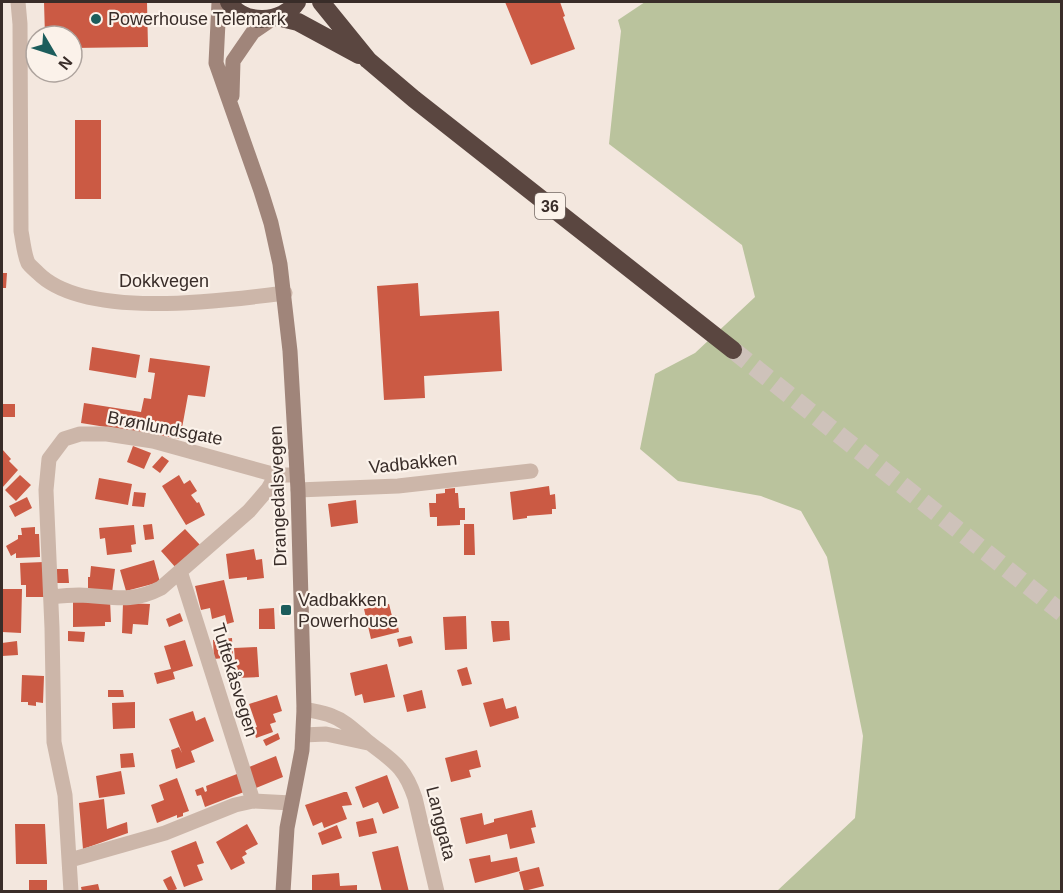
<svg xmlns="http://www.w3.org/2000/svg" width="1063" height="893" font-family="Helvetica,sans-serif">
<rect width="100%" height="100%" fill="#f3e7de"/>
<path fill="#bac39d" d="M645,2h416v889h-284l78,-73 8,-82 -36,-179 -26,-46 -40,-15 -83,-15 -38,-32 15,-75 40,-21 60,-56 -13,-52 -133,-101 12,-113 -3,-11z"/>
<path fill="#cb5a44" d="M44,2h103l1,45 -76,1v-12h-27z
M505,2h55l5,14 -2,1 12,32 -44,16z
M75,120h26v79h-26z
M2,273h5l-1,15h-4z
M418,283l2,33 79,-5 3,60 -78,5 1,22 -41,2 -7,-114z
M92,347l48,8 -4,23 -47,-8z
M150,358l60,8 -5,31 -17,-2 -8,44 -99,-16 3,-20 57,9 3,-14 7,1 4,-26 -7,-1z
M2,404h13v13h-13z
M133,446l18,7 -7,16 -17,-7z
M2,449l9,10 -2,2 9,9 -16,18z
M162,456l7,5 -9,12 -8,-6z
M20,475l11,10 -15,16 -11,-11z
M179,475l5,9 6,-4 7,11 -6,4 6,8 2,-1 6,13 -19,10 -24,-39z
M99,478l33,6 -4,21 -33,-6z
M549,486l1,9 5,-1 1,15h-4v5l-25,2v2l-14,2 -3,-28z
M455,488v5h3l1,15h6v12h-5v5l-23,1v-9h-7l-1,-14h7v-9l9,-1v-4z
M134,492l12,1 -2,14 -12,-1z
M27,497l5,11 -17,9 -6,-11z
M356,500l2,23 -27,4 -3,-23z
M152,524l2,15 -9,1 -2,-15z
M464,524h10l1,31h-11z
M134,525l2,19 -5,1 1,7 -25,3 -2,-17 -5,1 -1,-11z
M35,527v7h4l1,23 -24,1v-5l-5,3 -5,-10 12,-7v-4h4l-1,-7z
M185,529l16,17 -25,22 -15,-17z
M254,549l2,11 6,-1 2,19 -17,2v-3l-18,2 -3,-25z
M154,560l6,22 -34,9 -6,-21z
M44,562l1,35h-19v-12h-5l-1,-22z
M91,566l24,3 -3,24 -24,-3v-13h2z
M57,569h11l1,14h-12z
M224,580l10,42 -7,2 -2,-9 -13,4 -2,-11 -9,2 -6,-24z
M2,589h20l-1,44 -19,-1z
M110,600l1,22h-6v4l-32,1v-26z
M123,603l27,1 -2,21 -15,-1 -1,10 -10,-1z
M389,604l3,12 4,-1 3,17 -28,7 -7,-30z
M274,608l1,21h-16v-20z
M180,613l3,8 -14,6 -3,-8z
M466,616l1,33 -22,1 -2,-33z
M491,621h18l1,19 -17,2z
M68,631l17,1 -1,10 -16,-1z
M411,636l2,7 -14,4 -2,-8z
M232,638l1,19 -19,2 -1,-19z
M185,640l8,26 -20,6 2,7 -18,5 -3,-11 17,-4 -7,-23z
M17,641l1,14 -16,1v-13z
M257,647l2,30 -23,1 -1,-11h-2l-1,-7h3l-1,-12z
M387,664l8,33 -31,6 -2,-9 -7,2 -5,-23z
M467,667l5,17 -10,2 -5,-16z
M22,675l22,1 -1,27 -7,-1v4l-8,-1v-3h-7z
M108,690h15l1,7h-16z
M422,690l4,18 -19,4 -4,-17z
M277,695l5,16 -9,3 3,8 -6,2 3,8 -17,6 -3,-10 4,-1 -8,-23z
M503,698l3,11 10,-3 3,12 -29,9 -7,-24z
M135,702v26l-22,1 -1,-26z
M193,711l3,10 9,-4 9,24 -23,10 4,11 -19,7 -5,-19 8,-3 3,6 -13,-34z
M278,733l2,6 -14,7 -3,-6z
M477,750l4,17 -12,3 2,7 -20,5 -6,-24z
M133,753l2,14 -14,1 -1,-14z
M276,756l7,21 -27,11 -7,-21z
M121,771l4,23 -26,4 -3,-22z
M237,774l7,18 -39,15 -4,-12 -4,1 -2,-6 8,-3 2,5 2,-1 -1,-5z
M387,775l12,33 -16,6 -5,-12 -15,6 -8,-21z
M177,778l12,33 -6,2v3l-6,2v-3l-20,8 -6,-18 13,-5 -5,-15z
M344,792h3l5,13 -10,1 5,13 -23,9 -2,-6 -9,4 -8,-21z
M104,799l3,30 20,-7 1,11 -45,16 -4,-46z
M532,810l4,17 -5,1 4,15 -25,6 -3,-15 -41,10 -6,-26 22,-5 2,12 10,-3v-3z
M373,818l4,15 -18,4 -3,-15z
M15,824h30l2,40h-31z
M247,824l11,20 -13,7 2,3 -5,3 3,6 -14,7 -15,-28z
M337,825l5,13 -20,7 -4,-12z
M196,841l8,22 -7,2 6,15 -19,7 -13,-36z
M398,846l11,46h-27l-10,-40z
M490,855l1,7 26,-5 3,14 -45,12 -6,-24z
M539,867l5,19 -20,5 -5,-19z
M339,873l1,13 17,-1v7h-45v-17z
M171,876l6,13 -8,3 -6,-12z
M29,880h18v10h-18z
M98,884l2,8h-18l-1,-5z"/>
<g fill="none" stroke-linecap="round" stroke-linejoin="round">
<path stroke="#cec2ba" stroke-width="18" stroke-dasharray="18 9" stroke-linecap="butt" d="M733,350l329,263"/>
<path stroke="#ccb6a9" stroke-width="15" d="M18,2l2,22 1,207c2,10 3,23 7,32 2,3 7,7 10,10 47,47 185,28 247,20
M298,490l100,-4 133,-15
M180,571l73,230
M51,597c9,-1 19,-2 28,-2 32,1 51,9 82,-7l88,-77 19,-22 8,-14
M304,709c9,2 20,3 28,7 14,5 24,16 35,25 25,20 37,24 48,57l22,94
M303,735l23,-1 42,9
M70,860l95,-27 70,-28 18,-4 38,2
M71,892l-6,-97 -11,-53 -2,-114 -6,-138 3,-31 15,-20 16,-5h27l46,7 123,34h21"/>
<path stroke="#a0857a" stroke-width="15" d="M219,2l-3,61 45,128 10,32 9,41 10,87 8,139 6,219 -2,41 -15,78 -4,64
M232,96l1,-35 20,-29 19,-13"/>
<path stroke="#5a4640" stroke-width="18" d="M229,2c14,24 54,21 68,0
M321,2l47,58 46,39 319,251
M277,17l21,5 61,33"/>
</g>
<g fill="#1c5d5c" stroke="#fbf2ea" stroke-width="2">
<circle cx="96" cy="19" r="6"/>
<rect x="280" y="604" width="12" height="12" rx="3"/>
</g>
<g text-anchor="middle" stroke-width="4.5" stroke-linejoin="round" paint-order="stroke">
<rect fill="#fbf2ea" stroke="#736863" stroke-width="1.5" x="535" y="193" width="30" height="26" rx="4.5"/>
<g font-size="16" font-weight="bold" fill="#392d29">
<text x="550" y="212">36</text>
</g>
<g font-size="18" fill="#392d29" stroke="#fbf2ea" text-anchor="start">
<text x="108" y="25">Powerhouse Telemark</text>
<text x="298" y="606">Vadbakken<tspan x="298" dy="21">Powerhouse</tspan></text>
</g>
<g font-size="18" fill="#392d29" stroke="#fbf2ea">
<text x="164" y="287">Dokkvegen</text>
<text transform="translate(165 428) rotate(11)" y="6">Brønlundsgate</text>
<text transform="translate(413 463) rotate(-6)" y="6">Vadbakken</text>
<text transform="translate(278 496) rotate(-92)" y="6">Drangedalsvegen</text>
<text transform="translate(235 680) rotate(73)" y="6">Tuftekåsvegen</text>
<text transform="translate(441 823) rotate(76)" y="6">Langgata</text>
</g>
</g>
<rect width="1063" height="893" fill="none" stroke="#392d29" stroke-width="6"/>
<g transform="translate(54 54) rotate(129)"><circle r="28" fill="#fbf2ea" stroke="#ada39d" stroke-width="1.5"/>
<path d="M0-4.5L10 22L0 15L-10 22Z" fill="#1c5d5c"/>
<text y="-9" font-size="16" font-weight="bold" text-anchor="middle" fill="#392d29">N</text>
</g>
</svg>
